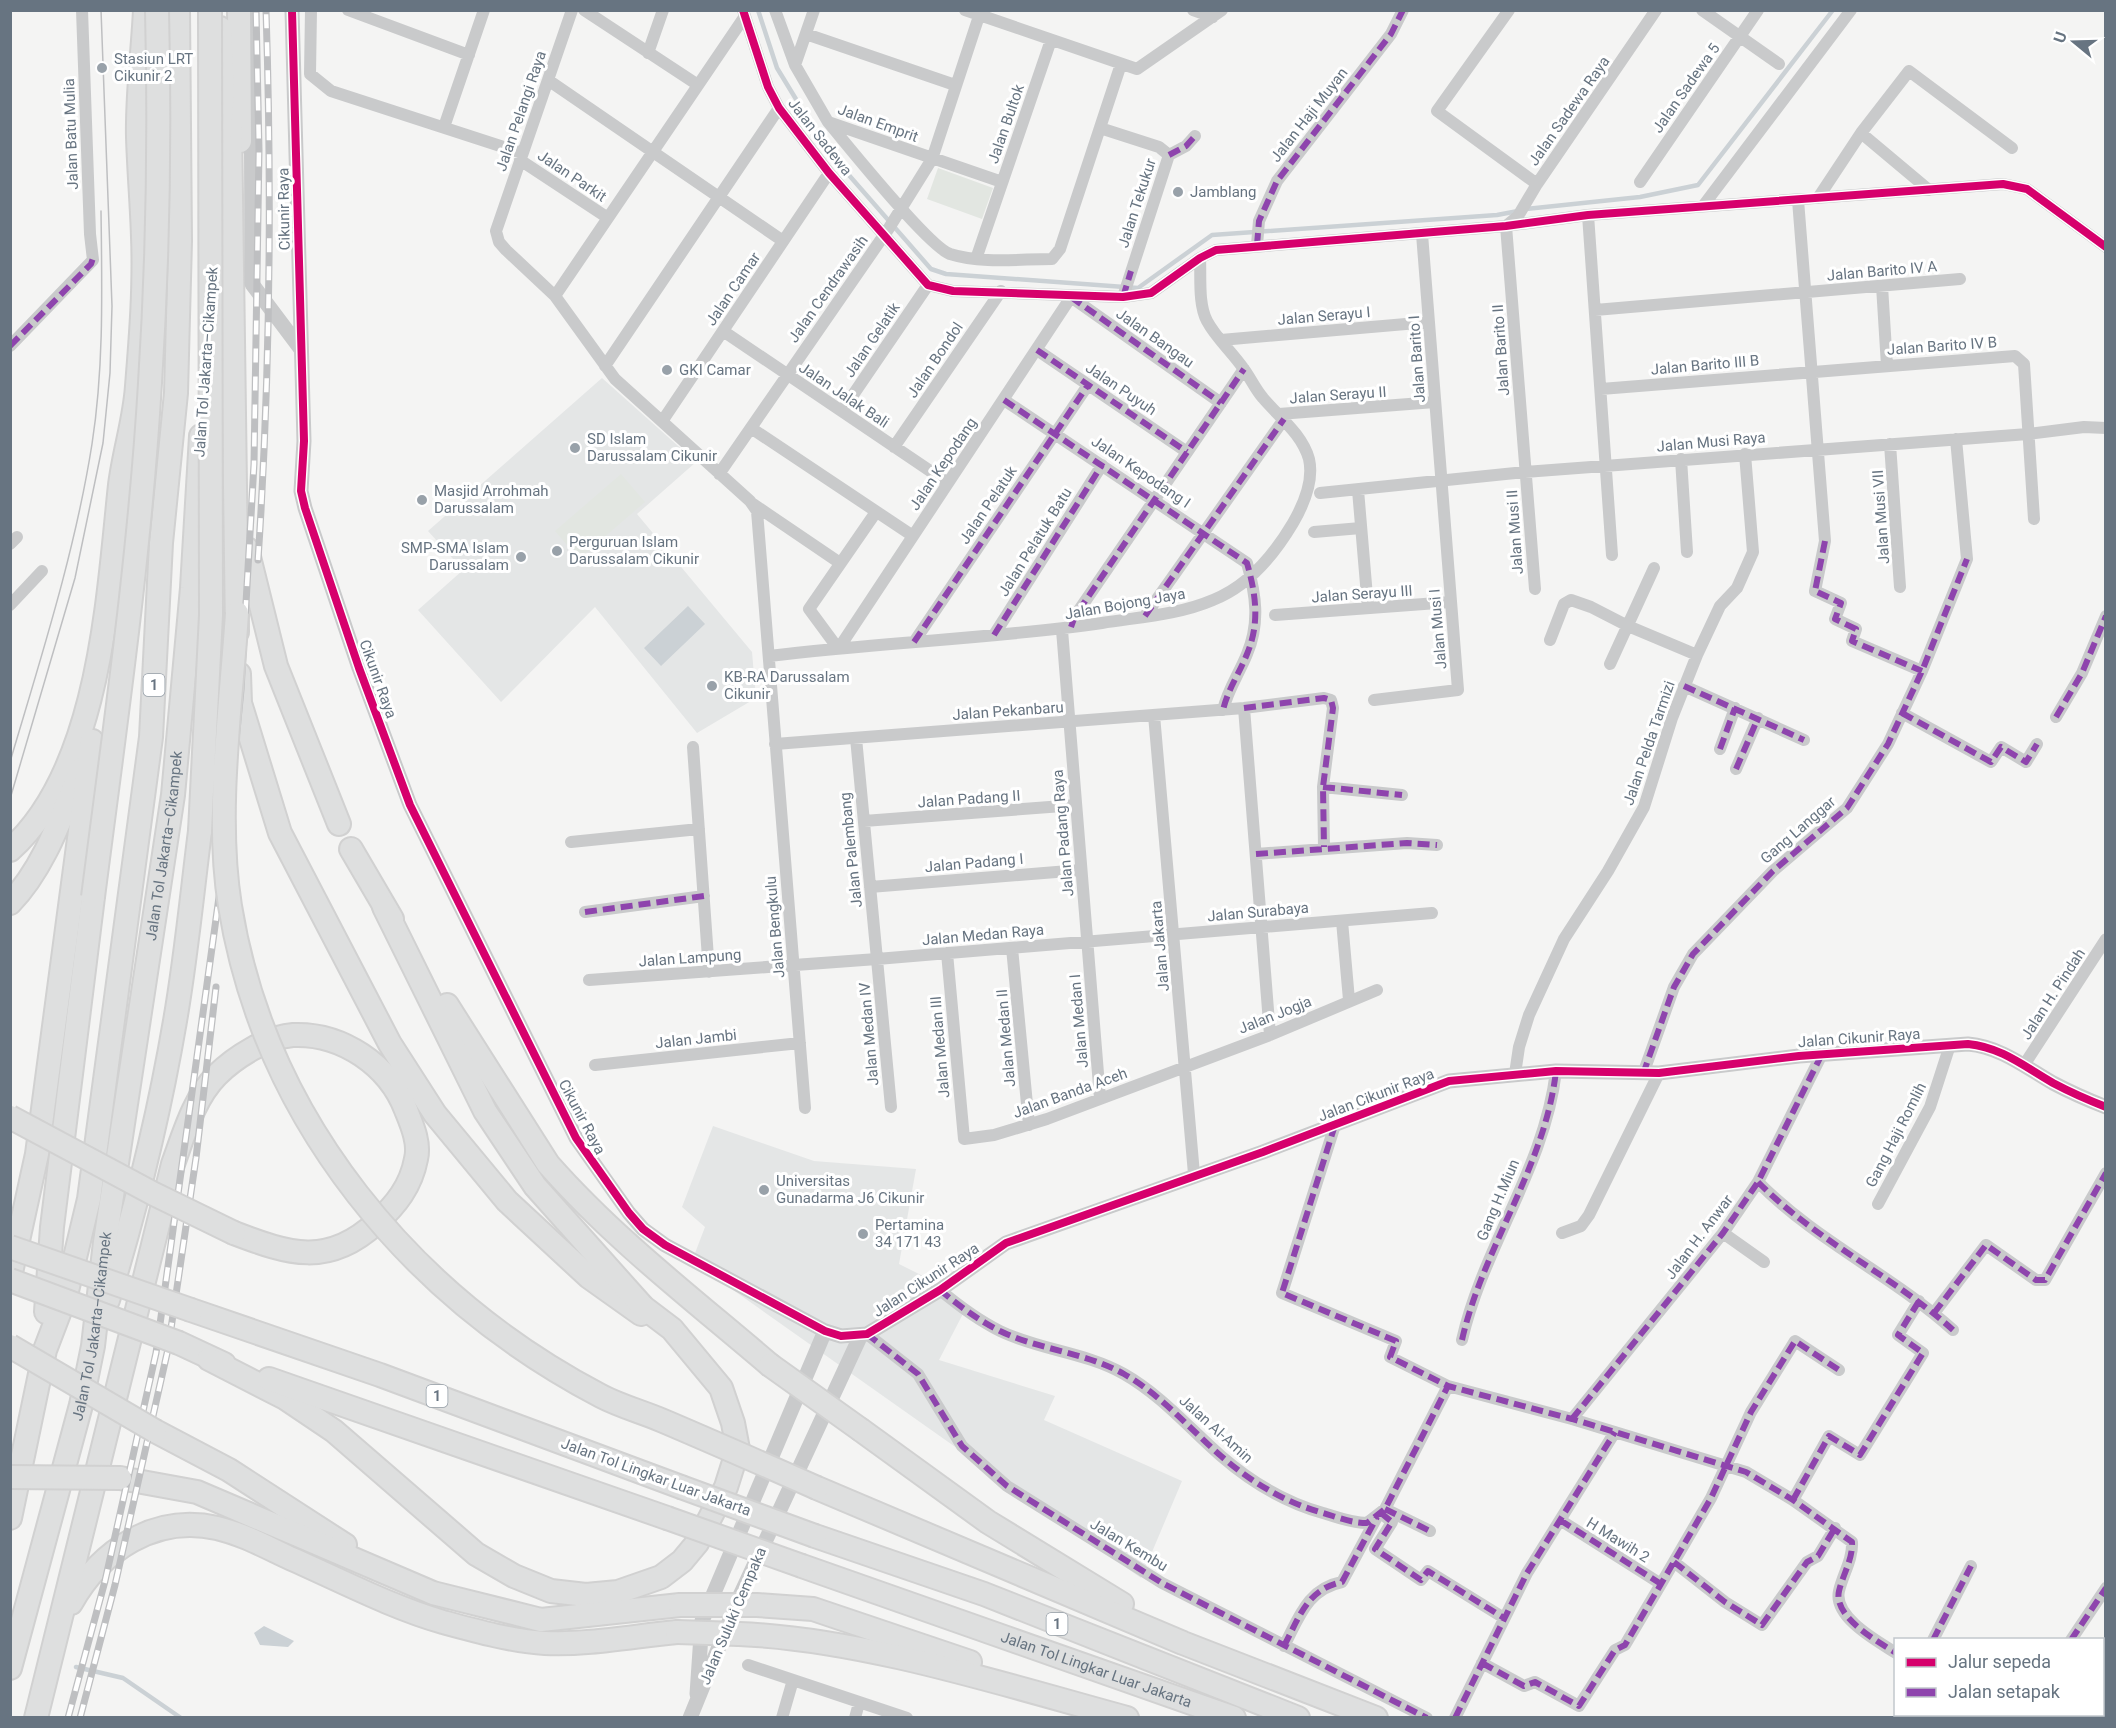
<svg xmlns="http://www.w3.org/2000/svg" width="2116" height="1728" font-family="Roboto,sans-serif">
<rect width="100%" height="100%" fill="#f4f4f3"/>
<path fill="#e4e6e6" d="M602,378l94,84 -59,52 115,138 4,46 -59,35 -102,-126 -94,95 -83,-92 45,-40 -35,-39z
M713,1126l101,35 102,8 -17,95 30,15 37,29 -27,52 116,36 -11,24 138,61 -41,97 -449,-317 13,-34 -23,-20z"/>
<path fill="#e2e6e1" d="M938,168l55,20 -11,31 -55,-20z
M621,474l24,28 -66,57 -24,-28z"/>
<path fill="#cbd1d5" d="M688,606l17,18 -44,42 -17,-18z
M264,1626l30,15 -6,6 -28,-2 -6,-12z"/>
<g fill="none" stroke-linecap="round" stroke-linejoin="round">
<path stroke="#cbd1d5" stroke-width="4.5" d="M758,10l19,58 50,82 104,119 15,5 192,14 74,-53 285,-20 21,-4
M1526,209l114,-12 58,-12 135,-175
M76,1667l47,11 58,40"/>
<defs>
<g id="motorway">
<path d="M239,10l1,131"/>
<path d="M230,123l7,509"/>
<path d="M219,142l4,-51 -3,-63"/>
<path d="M247,549l29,117 63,158"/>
<path d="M239,674l1,29 40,130 110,211 45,70 72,87 82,76 52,37 2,-7"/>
<path d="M351,849l41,70"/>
<path d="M10,850c90,-80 98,-253 110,-365 4,-33 15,-66 17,-99 4,-49 8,-100 6,-149 -1,-33 -4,-67 -5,-100 -1,-42 5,-85 7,-127"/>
<path d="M10,903c35,-36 52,-89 71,-134"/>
<path d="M447,1005l101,159c66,75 146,136 222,201"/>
<path d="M10,1277l27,-123 55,-413"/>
<path d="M108,1300c28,-92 51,-185 67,-279 11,-63 17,-127 25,-190"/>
<path d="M191,1310l189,65 301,112"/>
<path d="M46,1312l6,-85 41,-330"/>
<path d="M179,1343l45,21"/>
<path d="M209,1359l76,39 49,33 142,123 38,22 37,15 35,4 32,-3 43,-15 21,-16 15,-18 29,-56 12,-38 -5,-26 -12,-35 -49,-59 -29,-22 -108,-121 -50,-75 -101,-204"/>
<path d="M269,1379l398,139"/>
<path d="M861,1430l127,92 134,82"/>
<path d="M155,1431l74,39 116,75"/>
<path d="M120,1478l77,14 236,101 108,27 139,-15"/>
<path d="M817,1488l366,155 193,75"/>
<path d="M10,1518l35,-168 21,-55 23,-96 62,-462 10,-194 15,-150 4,-152 -2,-231"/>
<path d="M815,1536l169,58 314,124"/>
<path id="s1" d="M802,1566l432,152"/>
<path d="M71,1603c30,-53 84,-89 146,-75 26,6 51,20 75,31 50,22 99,48 151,63 33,9 69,19 102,21 43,2 89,-7 132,-11"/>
<path d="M757,1605l56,4 157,53"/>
<path d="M739,1634c125,5 266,51 388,84"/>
<path id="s2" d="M10,1668l71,-263 12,-59 12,-104 68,-447 19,-207 9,-152"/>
<path d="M36,1718l137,-554c11,-30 21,-66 44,-89 18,-18 50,-38 76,-40 49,-2 96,30 113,75 6,15 14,33 10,49 -5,27 -20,46 -40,64 -48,44 -87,31 -142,10"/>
</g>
</defs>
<use href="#motorway" stroke="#d1d1d1" stroke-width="26"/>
<path stroke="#c9cacb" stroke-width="12" d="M311,10l-1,64 21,17 191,62
M348,10l121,45
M572,10l-76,221 3,11 7,8 49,46 60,83 135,122 7,10 48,597
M584,10l114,75
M743,10l25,77 11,21 50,65 99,112 25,6 170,6 28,-4 49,-35 16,-8 290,-24 82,-11 415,-31 24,5 79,58
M775,10l20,55 33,57 174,60
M965,10l172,59 85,-59
M1193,10l20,7
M1509,10l-72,101 100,73
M1702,10l77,54
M806,34l149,51
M648,53l15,-43
M795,65l19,-55
M548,80l235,161
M828,122c20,24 100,124 122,132 32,10 69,5 102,5l8,-10 61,-185
M444,127l40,-117
M1100,128l59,19 10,8 -46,142
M1861,133l68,57
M1169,155l17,-9 9,-10
M520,160l88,58
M1640,182l118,-172
M1818,198l43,-65 48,-62 103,77
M1798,200l27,341 -10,50 26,12 -6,16 21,10 -4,12 70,30
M1703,206l148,-196
M1588,215l24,340
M1257,245l2,-24 18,-40 114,-147 12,-24
M976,259l75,-219
M1882,286l5,80
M555,296l190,-280
M1595,310l365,-31
M723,331l225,152
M1221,340l208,-18
M10,346l83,-86 -3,-26 -8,-224
M1037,350l150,102
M605,366l174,-258
M1601,389l414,-33 9,8 10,155
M1004,400l243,163c9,32 13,60 0,91 -8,20 -19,35 -24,56
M842,411l86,-126
M1279,414l156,-12
M663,420l166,-247
M751,428l162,108
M1890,444l10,143
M894,447l107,-156
M1681,459l6,93
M719,474l170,-246 43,-69 49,-149
M1358,490l10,118
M1320,493l205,-21 503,-38 56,-7 22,1
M753,504l87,59
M1314,532l47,-4
M10,544l7,-7
M1535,589l-29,-363 12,-10 19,-32 119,-174
M10,605l32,-34
M1275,615l176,-13
M1145,616l139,-197
M1071,627l4,-11 169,-247
M1062,630l38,468
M994,635l108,-170
M1550,640l14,-36 7,-4 20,7 37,19 69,29
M914,642l174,-257
M837,647l-28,-38 67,-97
M839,648l232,-351 150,106
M769,656c111,-14 223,-17 333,-33 37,-6 76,-8 111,-23 36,-14 61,-45 80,-77 11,-19 21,-42 16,-64 -7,-25 -30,-42 -46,-61 -8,-9 -13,-21 -20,-30 -11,-16 -27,-30 -36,-47 -9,-17 -6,-44 -7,-63
M1610,664l44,-96
M1684,686l120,54
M1374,700l84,-10 -36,-456
M1244,708l26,327
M1902,713l89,49 10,-15 25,15 11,-18
M1154,715l40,459
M2056,717l26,-44 24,-57
M856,738l35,369
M775,744l469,-36 80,-10 7,2 2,8 -10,79 1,60
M693,747l16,225
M1720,749l15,-41
M1736,769l22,-51
M1323,787l79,8
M864,821l212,-16
M571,842l128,-13
M1256,854l151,-11 30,2
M870,887l211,-17
M585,912l119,-16
M1342,921l7,79
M1012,948l17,177
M947,953l17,186 30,-4 53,-16 223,-84 107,-45
M589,980l288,-21 555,-46
M595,1065l205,-22
M2024,1065l82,-126
M1515,1074l4,-27 10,-32 35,-76 44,-68 36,-64 28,-89 25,-63 23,-49 17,-18 16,-36 -8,-98
M1643,1074l31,-87 19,-33 80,-83 74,-63 41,-64 34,-73 45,-112 -11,-120
M1335,1125l-53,168 114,48 -6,16 58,29 124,33 174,53 47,28 59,42c1,17 -9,32 -13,49 -6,26 38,50 57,62
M1758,1182c58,59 134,93 195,148
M1878,1204l52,-97 20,-62
M1562,1233l19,-7 8,-11 70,-142
M1723,1233l41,29
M940,1290c18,15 38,30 60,41 39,19 85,21 124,43 37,21 65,54 97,82 30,26 63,46 102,57 14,4 28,10 44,10l18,-14 63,-123
M1934,1313l52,-68 50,35h9l61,-107
M867,1334l51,40 44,72 45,40 155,97 265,135
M1462,1340c21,-93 83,-173 94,-269
M1572,1419l151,-186 35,-51 64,-128
M1793,1500l36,-64 31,19 63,-102 -25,-18 21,-34
M1385,1509l45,22
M1381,1513l11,9 -17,27 46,31 7,-9 76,47
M1560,1520l101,64
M1674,1562l51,40 37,23 45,-63 11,-6 17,-28
M1933,1640l38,-74
M2071,1640l35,-52
M1284,1646c15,-28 23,-57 58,-64l35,-65
M1482,1663l42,23 11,-4 44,24 36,-56 10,-5 36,-61 50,-86 40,-86 44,-71 44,29
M748,1665l159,53
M2020,1714l10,4
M782,1718l11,-38
M855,1718l4,-15
M1455,1718l72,-145 88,-141"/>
<path stroke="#c9cacb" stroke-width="15" d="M251,10l1,274 48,64
M292,10l12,431 -3,50 4,17 54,160 51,137 166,333 53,75 14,16 22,16 160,86 16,5 26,-2 73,-44 66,-47 257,-91 186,-71 107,-10 103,2 140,-17 169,-12c33,3 57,23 85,39 17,9 35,17 53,24
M697,1694l5,-73 123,-290
M690,1718l48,-118 122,-263"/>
<use href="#motorway" stroke="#dedfdf" stroke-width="22"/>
<path stroke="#bebfc1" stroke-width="1.5" d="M10,762c31,-105 65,-210 82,-318 12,-77 10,-155 9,-233
M10,799l65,-221 28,-135 7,-70 2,-67 -11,-296"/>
<defs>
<path id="rail" d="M258,560c12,-182 14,-367 8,-550
M68,1718l37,-137 51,-228 68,-492 17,-171 13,-226 5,-314 -3,-140
M80,1718l35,-133 53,-236 28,-191 20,-171"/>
</defs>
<use href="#rail" stroke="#bebfc1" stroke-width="7"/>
<use href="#rail" stroke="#fff" stroke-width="4.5" stroke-dasharray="14" stroke-linecap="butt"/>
<defs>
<path id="motorway-bridge" d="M237,613c-6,94 -22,200 -7,293 35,215 181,390 371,490 19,10 41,16 60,24 52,22 104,45 156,68
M200,831l11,-216 -1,-605
M93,897c22,-171 47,-342 57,-514 8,-124 10,-248 7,-373
M10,1117l144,77 80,39
M10,1247l181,63
M10,1280l169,63
M10,1346l145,85
M770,1365l91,65
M10,1477l110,1
M681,1487l134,49
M667,1518l135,48
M680,1605h77
M677,1632l62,2"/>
</defs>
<use href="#motorway-bridge" stroke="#d1d1d1" stroke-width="26" stroke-linecap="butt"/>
<use href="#motorway-bridge" stroke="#dedfdf" stroke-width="22"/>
<path stroke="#8e44ad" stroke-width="6" stroke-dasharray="12 6" stroke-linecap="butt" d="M1169,155l17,-9 9,-10
M1257,245l2,-24 18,-40 114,-147 12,-24
M1071,297l150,106
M1123,297l8,-26
M10,346l81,-82 3,-9
M1037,350l150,102
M1004,400l243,163c9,32 13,60 0,91 -8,20 -19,35 -24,56
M1825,541l-10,50 26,12 -6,16 21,10 -4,12 70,30
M1145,616l139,-197
M1071,627l4,-11 169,-247
M994,635l108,-170
M914,642l174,-257
M1684,686l120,54
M1244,708l80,-10 7,2 2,8 -10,79 1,60
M1902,713l89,49 10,-15 25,15 11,-18
M2056,717l26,-44 24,-57
M1720,749l15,-41
M1736,769l22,-51
M1323,787l79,8
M1256,854l151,-11 30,2
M585,912l119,-16
M1643,1074l31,-87 19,-33 80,-83 74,-63 41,-64 34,-73 45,-112
M1335,1125l-53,168 114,48 -6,16 58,29 124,33 174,53 47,28 59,42c1,17 -9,32 -13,49 -6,26 38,50 57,62
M1758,1182c58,59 134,93 195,148
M940,1290c18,15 38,30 60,41 39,19 85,21 124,43 37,21 65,54 97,82 30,26 63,46 102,57 14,4 28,10 44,10l18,-14 63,-123
M1934,1313l52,-68 50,35h9l61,-107
M867,1334l51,40 44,72 45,40 155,97 265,135
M1462,1340c21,-93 83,-173 94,-269
M1572,1419l151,-186 35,-51 64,-128
M1793,1500l36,-64 31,19 63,-102 -25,-18 21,-34
M1385,1509l45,22
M1381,1513l11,9 -17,27 46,31 7,-9 76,47
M1560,1520l101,64
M1674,1562l51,40 37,23 45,-63 11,-6 17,-28
M1933,1640l38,-74
M2071,1640l35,-52
M1284,1646c15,-28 23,-57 58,-64l35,-65
M1482,1663l42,23 11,-4 44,24 36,-56 10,-5 36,-61 50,-86 40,-86 44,-71 44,29
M2020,1714l10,4
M1455,1718l72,-145 88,-141"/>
<defs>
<path id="cycleway" d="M292,10l12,431 -3,50 4,17 54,160 51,137 166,333 53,75 14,16 22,16 160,86 16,5 26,-2 73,-44 66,-47 257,-91 186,-71 107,-10 103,2 140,-17 169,-12c33,3 57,23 85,39 17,9 35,17 53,24
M743,10l25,77 11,21 50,65 99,112 25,6 170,6 28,-4 49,-35 16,-8 290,-24 82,-11 415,-31 24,5 79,58"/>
</defs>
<use href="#cycleway" stroke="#fff" stroke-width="11"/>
<use href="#cycleway" stroke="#d6006c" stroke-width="8"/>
</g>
<g fill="#98a1a9" stroke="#fff" stroke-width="2">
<circle cx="102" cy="68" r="6"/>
<circle cx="1178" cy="192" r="6"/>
<circle cx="667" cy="370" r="6"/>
<circle cx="575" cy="448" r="6"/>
<circle cx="422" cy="500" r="6"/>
<circle cx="557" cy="551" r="6"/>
<circle cx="521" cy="557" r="6"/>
<circle cx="712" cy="686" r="6"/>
<circle cx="764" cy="1190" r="6"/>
<circle cx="863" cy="1234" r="6"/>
</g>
<g text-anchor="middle" stroke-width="6" stroke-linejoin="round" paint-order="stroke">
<g fill="#fff" stroke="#959ea7" stroke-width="1.5">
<rect x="143.5" y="674" width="21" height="22" rx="4.5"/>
<rect x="426.5" y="1385" width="21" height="22" rx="4.5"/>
<rect x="1046.5" y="1613" width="21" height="22" rx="4.5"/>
</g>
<g font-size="14" font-weight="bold" fill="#677481">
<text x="154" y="690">1</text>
<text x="437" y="1401">1</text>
<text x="1057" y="1629">1</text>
</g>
<g font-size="15" fill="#677481" stroke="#fff" text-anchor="start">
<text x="114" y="64">Stasiun LRT<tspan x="114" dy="17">Cikunir 2</tspan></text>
<text x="1190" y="197">Jamblang</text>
<text x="679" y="375">GKI Camar</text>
<text x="587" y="444">SD Islam<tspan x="587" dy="17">Darussalam Cikunir</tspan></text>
<text x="434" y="496">Masjid Arrohmah<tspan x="434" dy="17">Darussalam</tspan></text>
<text x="569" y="547">Perguruan Islam<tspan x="569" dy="17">Darussalam Cikunir</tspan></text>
<text x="509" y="553" text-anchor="end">SMP-SMA Islam<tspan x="509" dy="17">Darussalam</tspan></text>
<text x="724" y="682">KB-RA Darussalam<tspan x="724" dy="17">Cikunir</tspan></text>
<text x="776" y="1186">Universitas<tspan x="776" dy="17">Gunadarma J6 Cikunir</tspan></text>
<text x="875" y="1230">Pertamina<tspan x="875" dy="17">34 171 43</tspan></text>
</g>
<g font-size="15" fill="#677481" stroke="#fff">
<text transform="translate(1686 88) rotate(-55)" y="5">Jalan Sadewa 5</text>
<text transform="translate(521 111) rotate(-71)" y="5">Jalan Pelangi Raya</text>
<text transform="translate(1569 111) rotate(-55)" y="5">Jalan Sadewa Raya</text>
<text transform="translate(1309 115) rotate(-52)" y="5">Jalan Haji Muyan</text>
<text transform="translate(878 123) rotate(20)" y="5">Jalan Emprit</text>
<text transform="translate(1006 124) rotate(-71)" y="5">Jalan Bultok</text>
<text transform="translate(71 134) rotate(-92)" y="5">Jalan Batu Mulia</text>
<text transform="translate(820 137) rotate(52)" y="5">Jalan Sadewa</text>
<text transform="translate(572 176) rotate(34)" y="5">Jalan Parkit</text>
<text transform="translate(1137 203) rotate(-72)" y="5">Jalan Tekukur</text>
<text transform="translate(284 209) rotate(-91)" y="5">Cikunir Raya</text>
<text transform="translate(1882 271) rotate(-5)" y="5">Jalan Barito IV A</text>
<text transform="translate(733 289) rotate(-56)" y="5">Jalan Camar</text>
<text transform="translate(828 289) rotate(-55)" y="5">Jalan Cendrawasih</text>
<text transform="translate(1324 316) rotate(-5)" y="5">Jalan Serayu I</text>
<text transform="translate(1155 338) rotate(35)" y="5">Jalan Bangau</text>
<text transform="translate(872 340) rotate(-56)" y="5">Jalan Gelatik</text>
<text transform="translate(1942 346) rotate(-4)" y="5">Jalan Barito IV B</text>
<text transform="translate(1501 350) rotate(-94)" y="5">Jalan Barito II</text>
<text transform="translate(1417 359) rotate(-94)" y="5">Jalan Barito I</text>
<text transform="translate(935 360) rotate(-56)" y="5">Jalan Bondol</text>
<text transform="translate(206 362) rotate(-86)" y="5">Jalan Tol Jakarta–Cikampek</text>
<text transform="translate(1705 365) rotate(-5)" y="5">Jalan Barito III B</text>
<text transform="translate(1121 389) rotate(34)" y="5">Jalan Puyuh</text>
<text transform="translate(844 395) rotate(34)" y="5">Jalan Jalak Bali</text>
<text transform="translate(1338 395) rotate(-4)" y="5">Jalan Serayu II</text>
<text transform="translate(1711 442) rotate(-5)" y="5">Jalan Musi Raya</text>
<text transform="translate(943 464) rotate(-56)" y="5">Jalan Kepodang</text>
<text transform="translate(1141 472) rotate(34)" y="5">Jalan Kepodang I</text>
<text transform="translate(988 505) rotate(-56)" y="5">Jalan Pelatuk</text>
<text transform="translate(1881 517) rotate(-94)" y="5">Jalan Musi VII</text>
<text transform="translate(1515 532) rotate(-94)" y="5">Jalan Musi II</text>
<text transform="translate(1035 542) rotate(-58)" y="5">Jalan Pelatuk Batu</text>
<text transform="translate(1362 594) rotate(-4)" y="5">Jalan Serayu III</text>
<text transform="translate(1125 604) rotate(-10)" y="5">Jalan Bojong Jaya</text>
<text transform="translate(1438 629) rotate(-95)" y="5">Jalan Musi I</text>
<text transform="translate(378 679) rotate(70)" y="5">Cikunir Raya</text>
<text transform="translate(1008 711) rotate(-4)" y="5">Jalan Pekanbaru</text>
<text transform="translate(1649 743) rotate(-71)" y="5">Jalan Pelda Tarmizi</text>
<text transform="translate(969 799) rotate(-4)" y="5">Jalan Padang II</text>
<text transform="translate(1798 830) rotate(-41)" y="5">Gang Langgar</text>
<text transform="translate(1063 833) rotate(-95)" y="5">Jalan Padang Raya</text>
<text dy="5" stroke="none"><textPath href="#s2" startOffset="838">Jalan Tol Jakarta–Cikampek</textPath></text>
<text transform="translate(851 850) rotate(-96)" y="5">Jalan Palembang</text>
<text transform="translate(974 863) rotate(-5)" y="5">Jalan Padang I</text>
<text transform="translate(1258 912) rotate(-5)" y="5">Jalan Surabaya</text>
<text transform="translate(775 927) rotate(-95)" y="5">Jalan Bengkulu</text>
<text transform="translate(983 935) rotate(-5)" y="5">Jalan Medan Raya</text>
<text transform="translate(1160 946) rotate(-95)" y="5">Jalan Jakarta</text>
<text transform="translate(690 958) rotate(-4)" y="5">Jalan Lampung</text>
<text transform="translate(2053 994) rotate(-57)" y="5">Jalan H. Pindah</text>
<text transform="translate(1275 1015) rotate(-22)" y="5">Jalan Jogja</text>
<text transform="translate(1079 1021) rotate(-95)" y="5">Jalan Medan I</text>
<text transform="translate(869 1034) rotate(-95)" y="5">Jalan Medan IV</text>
<text transform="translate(1006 1038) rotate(-95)" y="5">Jalan Medan II</text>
<text transform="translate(1859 1038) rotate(-4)" y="5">Jalan Cikunir Raya</text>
<text transform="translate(696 1039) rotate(-6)" y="5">Jalan Jambi</text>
<text transform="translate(940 1047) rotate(-95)" y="5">Jalan Medan III</text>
<text transform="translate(1070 1093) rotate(-20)" y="5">Jalan Banda Aceh</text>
<text transform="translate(1376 1095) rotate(-21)" y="5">Jalan Cikunir Raya</text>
<text transform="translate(582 1117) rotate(62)" y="5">Cikunir Raya</text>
<text transform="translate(1896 1135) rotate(-63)" y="5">Gang Haji Romlih</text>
<text transform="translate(1498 1200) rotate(-67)" y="5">Gang H.Miun</text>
<text transform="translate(1699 1237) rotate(-53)" y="5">Jalan H. Anwar</text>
<text transform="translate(926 1280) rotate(-33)" y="5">Jalan Cikunir Raya</text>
<text dy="5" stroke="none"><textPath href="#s2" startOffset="352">Jalan Tol Jakarta–Cikampek</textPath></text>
<text transform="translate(1216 1429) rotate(42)" y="5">Jalan Al-Amin</text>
<text transform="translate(656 1477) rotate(20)" y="5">Jalan Tol Lingkar Luar Jakarta</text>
<text transform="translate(1618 1540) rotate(32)" y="5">H Mawih 2</text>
<text transform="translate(1129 1545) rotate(31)" y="5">Jalan Kembu</text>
<text transform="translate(733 1616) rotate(-67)" y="5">Jalan Suluki Cempaka</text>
<text dy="5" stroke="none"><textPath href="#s1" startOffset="312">Jalan Tol Lingkar Luar Jakarta</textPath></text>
</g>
</g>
<rect width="2116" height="1728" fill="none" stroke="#677481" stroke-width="24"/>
<rect x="1894" y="1638" width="210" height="78" fill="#ffffff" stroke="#c2c7cd" stroke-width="1.5"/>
<rect x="1906" y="1658" width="30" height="9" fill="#d6006c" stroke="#c2c7cd" stroke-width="1.5"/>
<text x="1948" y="1668" font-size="18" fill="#677481">Jalur sepeda</text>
<rect x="1906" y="1688" width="30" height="9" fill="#8e44ad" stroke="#c2c7cd" stroke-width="1.5"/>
<text x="1948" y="1698" font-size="18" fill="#677481">Jalan setapak</text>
<g transform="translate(2074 42) rotate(289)" stroke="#ffffff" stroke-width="4.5" paint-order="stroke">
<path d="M0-4.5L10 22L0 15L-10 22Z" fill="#677481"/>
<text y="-9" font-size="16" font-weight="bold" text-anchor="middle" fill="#677481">U</text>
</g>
</svg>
